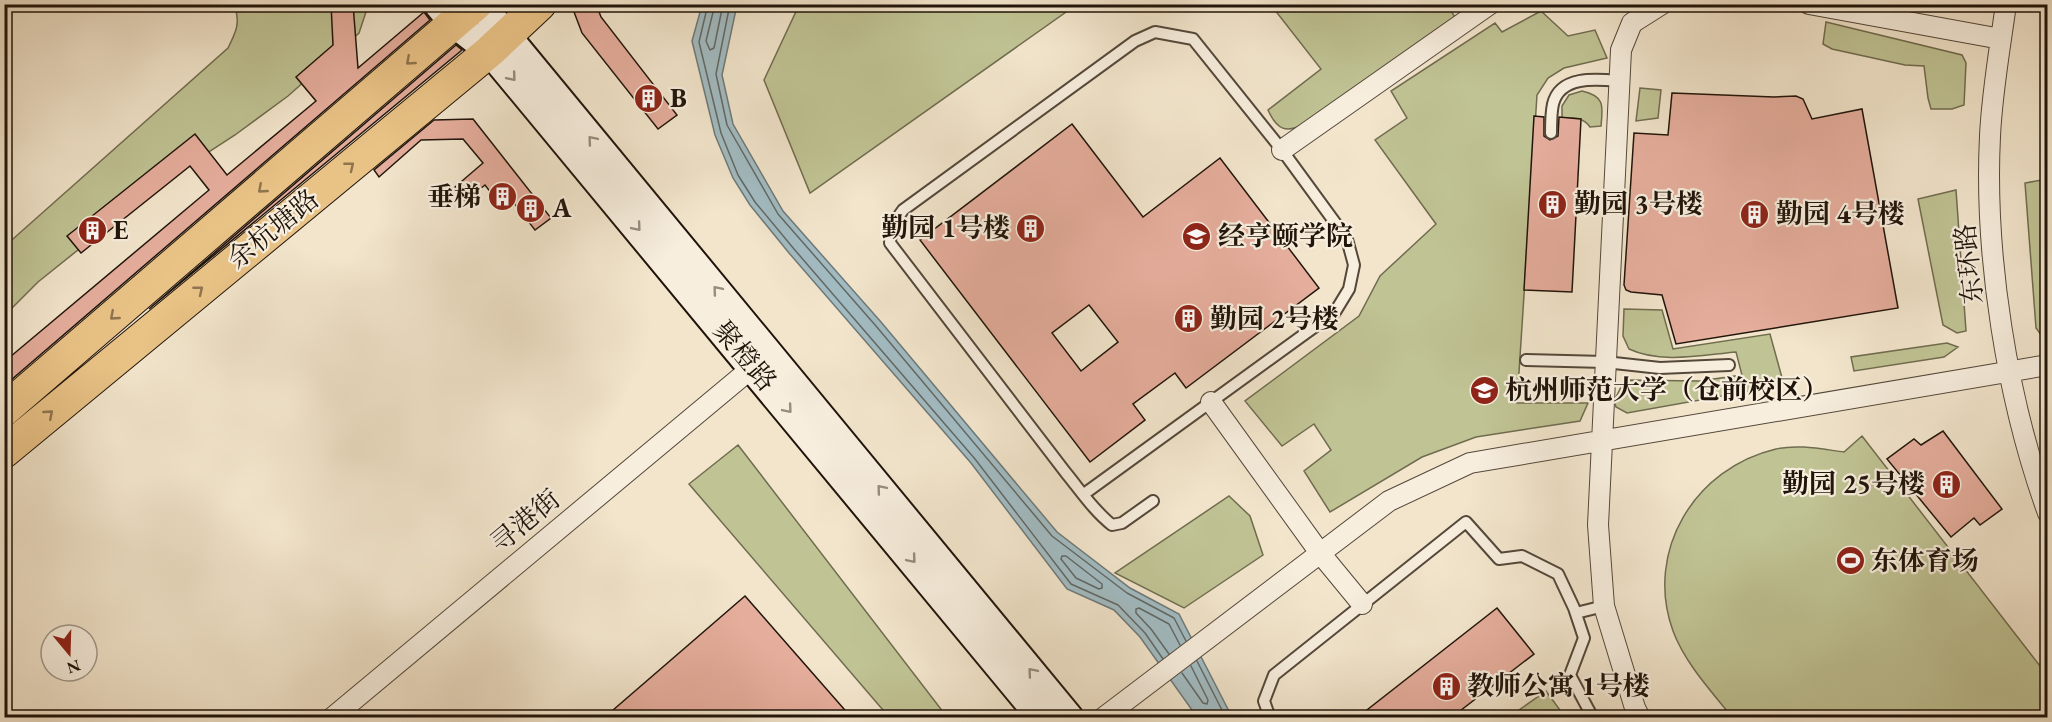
<svg xmlns="http://www.w3.org/2000/svg" width="2052" height="722" font-family="'EB Garamond','Noto Serif SC',serif">
<rect width="100%" height="100%" fill="#f2e5cc"/>
<filter id="stains"><feTurbulence type="fractalNoise" baseFrequency=".00333" numOctaves="4"/><feColorMatrix values="0 0 0 0 .2 0 0 0 0 .09 0 0 0 0 .02 0 0 0 .5 -.17"/></filter>
<radialGradient id="worn" r=".72"><stop offset=".6" stop-color="#630" stop-opacity="0"/><stop offset="1" stop-color="#630" stop-opacity=".3"/></radialGradient>
<path fill="#c0c394" stroke="#706c4f" stroke-width="1.5" d="M234,5h131l1,7 -7,21 -71,63 -53,39 -71,46 -126,101 -33,33v-69l223,-198c8,-16 13,-26 6,-43z
M799,5v-1l277,1 -266,188 -46,-113z
M1271,5h176l8,12 -149,106c-20,11 -29,7 -38,-13l53,-41z
M1541,11l27,25 27,-6 12,28 -43,10 -16,10 -11,17 -20,308h71l-8,18 -104,16 -54,20 -92,55 -26,-41 27,-21 -17,-26 -32,22 -37,-45 114,-85 21,-40 56,-52 -61,-84 32,-22 -16,-27 104,-68 7,9z
M1826,22l136,33 4,8 -2,42 -12,4h-21l-3,-11 -4,-32 -19,-1 -73,-16 -9,-5z
M1640,88l21,2 -3,28 -22,3z
M1582,91c23,5 21,15 19,35l-11,1c-7,-10 -16,-9 -28,-9v-12l7,-11z
M2047,179h1l-1,164 -11,-15 -11,-145z
M1956,190l10,141 -9,2 -14,-8 -25,-126z
M1624,309l38,1 11,39 97,-15 14,51 -157,28 -11,-6 -2,-6 8,-16 6,-5 71,1 43,-6 -6,-23c-34,3 -75,12 -107,-3l-6,-13z
M1947,343l11,4 -14,10 -90,14 -3,-14z
M1862,436l185,239v42h-315c-21,-26 -47,-54 -59,-86 -29,-80 22,-163 103,-182 22,-5 45,0 68,3z
M738,445l209,272h-58l-200,-233z
M1229,496l21,20 13,39 -79,53 -69,-35z
M1546,691l19,26h-56z"/>
<path fill="#a2bcc3" stroke="#6e7979" stroke-width="1.5" d="M702,5h35l-15,70 11,49 50,87 98,111 176,210 73,56 49,26 53,103h-35l-57,-80 -26,-27 -47,-21 -96,-126 -182,-210 -39,-48 -17,-27 -18,-43 -23,-94z"/>
<g fill="none" stroke-linecap="round" stroke-linejoin="round">
<path stroke="#616866" stroke-width="1.5" d="M708,4l-9,38 22,91 17,42 17,27 39,47 181,210 96,125 47,21 27,28 18,26
M715,4l-9,37 4,9 4,-2 9,-44
M730,4l-14,70 11,51 51,89 98,112 176,210 75,57 47,25 12,23
M1066,556l36,28v4l-3,1 -23,-11 -15,-19 1,-3z
M1169,654l-18,-25 -15,-16v-4l3,-1 30,16 11,21
M1197,661l29,57
M1182,673l21,30 4,1 1,-4 -17,-34"/>
</g>
<path fill="#e5ad9c" stroke="#20140a" stroke-width="1.5" fill-rule="evenodd" d="M331,4h22l5,64 66,-56 6,8 -426,366v-24l205,-172 -19,-24 -109,87 -14,-17 128,-102 32,41 89,-74 -20,-24 37,-32z
M571,4h25l5,13 76,98 -19,14 -76,-96z
M456,45l6,5 -313,259z
M1672,93l102,4 22,-1 7,3 9,20 50,-10 36,199 -222,36 -14,-49 -31,-3 -5,-2 -2,-5 10,-152 34,2z
M1534,116l10,1v19l6,4 8,-4 1,-19 22,2 -9,173 -48,-2z
M473,119l78,99 -16,12 -25,-32 -9,8 -16,-21 -20,16 -10,-14 28,-24 -20,-24 -42,1 -42,37 -5,-7 60,-50z
M1072,124l71,93 77,-59 99,130 -133,100 -11,-15 -42,31 12,16 -55,42 -170,-222zM1089,305l29,37 -37,29 -29,-38z
M1943,431l59,78 -22,16 -6,-7 -23,19 -64,-78 27,-20 7,6z
M745,596l106,121h-246z
M1497,608l37,46 -82,63h-94z"/>
<g fill="none" stroke-linecap="round" stroke-linejoin="round">
<defs>
<path id="lane" d="M1551,133c0,-9 0,-20 2,-29 7,-29 44,-25 66,-23
M1526,360l79,2 55,6 69,-3
M1084,494l251,-182 14,-23 5,-24 -7,-26 -65,-89 -89,-111 -38,-7 -20,9 -232,169 -12,17 -1,16 176,230c14,17 28,38 46,52l10,-2 31,-22
M1576,613l28,-7
M1270,718l-6,-17 10,-26 192,-153 33,37 23,-3 36,18 16,34 10,30 -14,37 23,43"/>
<path id="street" d="M1809,4l192,35
M2006,4c-6,44 -14,88 -16,132 -6,120 17,264 58,377
M1282,150l208,-146
M1211,402l109,151 42,51
M332,718l421,-351
M1103,718l286,-217 81,-38 578,-98
M1640,718l-5,-10 -31,-102 -6,-81 23,-475 11,-27 30,-19"/>
<path id="secondary" d="M438,4l16,19 36,28 552,667
M480,4l589,714"/>
<path id="primary" d="M4,410l472,-406
M4,452l486,-401 50,-47"/>
</defs>
<use href="#lane" stroke="#54483a" stroke-width="14"/>
<use href="#street" stroke="#54483a" stroke-width="22"/>
<use href="#secondary" stroke="#20140a" stroke-width="32"/>
<use href="#primary" stroke="#20140a" stroke-width="34"/>
<use href="#lane" stroke="#f7eede" stroke-width="10"/>
<use href="#street" stroke="#f7eede" stroke-width="20"/>
<use href="#secondary" stroke="#f7eede" stroke-width="28"/>
<use href="#primary" stroke="#e9c286" stroke-width="32"/>
</g>
<defs><path id="oneway-chevron" d="M-2-3.5L2.5 0L-2 3.5" fill="none" stroke-width="1.6" stroke-linecap="round" stroke-linejoin="round" transform="scale(1.5)"/></defs>
<g stroke="#8f744e">
<use href="#oneway-chevron" transform="translate(410 61) rotate(139)"/>
<use href="#oneway-chevron" transform="translate(350 166) rotate(-39)"/>
<use href="#oneway-chevron" transform="translate(262 189) rotate(139)"/>
<use href="#oneway-chevron" transform="translate(199 290) rotate(-39)"/>
<use href="#oneway-chevron" transform="translate(114 316) rotate(139)"/>
<use href="#oneway-chevron" transform="translate(49 414) rotate(-41)"/>
</g>
<g stroke="#968c7f">
<use href="#oneway-chevron" transform="translate(512 77) rotate(50)"/>
<use href="#oneway-chevron" transform="translate(592 140) rotate(-130)"/>
<use href="#oneway-chevron" transform="translate(637 227) rotate(50)"/>
<use href="#oneway-chevron" transform="translate(717 290) rotate(-130)"/>
<use href="#oneway-chevron" transform="translate(788 409) rotate(50)"/>
<use href="#oneway-chevron" transform="translate(881 489) rotate(-130)"/>
<use href="#oneway-chevron" transform="translate(912 559) rotate(50)"/>
<use href="#oneway-chevron" transform="translate(1032 672) rotate(-130)"/>
</g>
<defs>
<symbol id="building-disc" viewBox="-11 -11 22 22"><circle r="9.5" fill="#8f2418" stroke="#f7eede"/><path d="M-4-6H4V6H1V3H-1V6H-4ZM-2.5-4.3h1.7v1.8h-1.7ZM.8-4.3h1.7v1.8H.8ZM-2.5-1h1.7V.8h-1.7ZM.8-1h1.7V.8H.8Z" fill="#fff"/></symbol>
<symbol id="university-disc" viewBox="-11 -11 22 22"><circle r="9.5" fill="#8f2418" stroke="#f7eede"/><path d="M0-5L7-2L0 1L-7-2ZM-4 1L0 2.5L4 1V4Q0 6-4 4Z" fill="#fff"/></symbol>
<symbol id="stadium-disc" viewBox="-11 -11 22 22"><circle r="9.5" fill="#8f2418" stroke="#f7eede"/><path d="M0-5a6.5 5 0 1 0 0 10a6.5 5 0 1 0 0-10ZM-3.5-1.8h7v3.6h-7Z" fill="#fff"/></symbol>
</defs>
<g fill-rule="evenodd">
<use href="#building-disc" x="632" y="82" width="33" height="33"/>
<use href="#building-disc" x="486" y="180" width="33" height="33"/>
<use href="#building-disc" x="1536" y="188" width="33" height="33"/>
<use href="#building-disc" x="514" y="192" width="33" height="33"/>
<use href="#building-disc" x="1738" y="198" width="33" height="33"/>
<use href="#building-disc" x="1014" y="212" width="33" height="33"/>
<use href="#building-disc" x="76" y="214" width="33" height="33"/>
<use href="#university-disc" x="1180" y="220" width="33" height="33"/>
<use href="#building-disc" x="1172" y="302" width="33" height="33"/>
<use href="#university-disc" x="1468" y="374" width="33" height="33"/>
<use href="#building-disc" x="1930" y="468" width="33" height="33"/>
<use href="#stadium-disc" x="1834" y="544" width="33" height="33"/>
<use href="#building-disc" x="1430" y="670" width="33" height="33"/>
</g>
<g text-anchor="middle" stroke-width="4.5" stroke-linejoin="round" paint-order="stroke">
<g font-size="27" font-weight="bold" fill="#20140a" stroke="#f7eede" text-anchor="start">
<text x="670" y="107">B</text>
<text x="481" y="206" text-anchor="end">垂梯</text>
<text x="1574" y="213">勤园 3号楼</text>
<text x="552" y="217">A</text>
<text x="1776" y="223">勤园 4号楼</text>
<text x="1010" y="237" text-anchor="end">勤园 1号楼</text>
<text x="113" y="239">E</text>
<text x="1218" y="245">经亨颐学院</text>
<text x="1210" y="328">勤园 2号楼</text>
<text x="1505" y="399">杭州师范大学（仓前校区）</text>
<text x="1925" y="493" text-anchor="end">勤园 25号楼</text>
<text x="1871" y="570">东体育场</text>
<text x="1467" y="695">教师公寓 1号楼</text>
</g>
<g font-size="27" fill="#20140a" stroke="#f7eede">
<text transform="translate(273 229) rotate(-39)" y="9">余杭塘路</text>
<text transform="translate(1969 264) rotate(-96)" y="9">东环路</text>
<text transform="translate(745 356) rotate(50)" y="9">聚橙路</text>
<text transform="translate(525 521) rotate(-40)" y="9">寻港街</text>
</g>
</g>
<rect width="2052" height="722" fill="none" stroke="#f2e5cc" stroke-width="24"/>
<rect x="6" y="6" width="2040" height="710" fill="none" stroke="#20140a" stroke-width="3"/>
<rect x="12" y="12" width="2028" height="698" fill="none" stroke="#20140a" stroke-width="1.5"/>
<g transform="translate(69 653) rotate(161)"><circle r="28" fill="#f7eede" stroke="#a19789" stroke-width="1.5"/>
<path d="M0-4.5L10 22L0 15L-10 22Z" fill="#8f2418"/>
<text y="-9" font-size="16" font-weight="bold" text-anchor="middle" fill="#20140a">N</text>
</g>
<rect width="100%" height="100%" filter="url(#stains)"/>
<rect width="100%" height="100%" fill="url(#worn)"/>
</svg>
